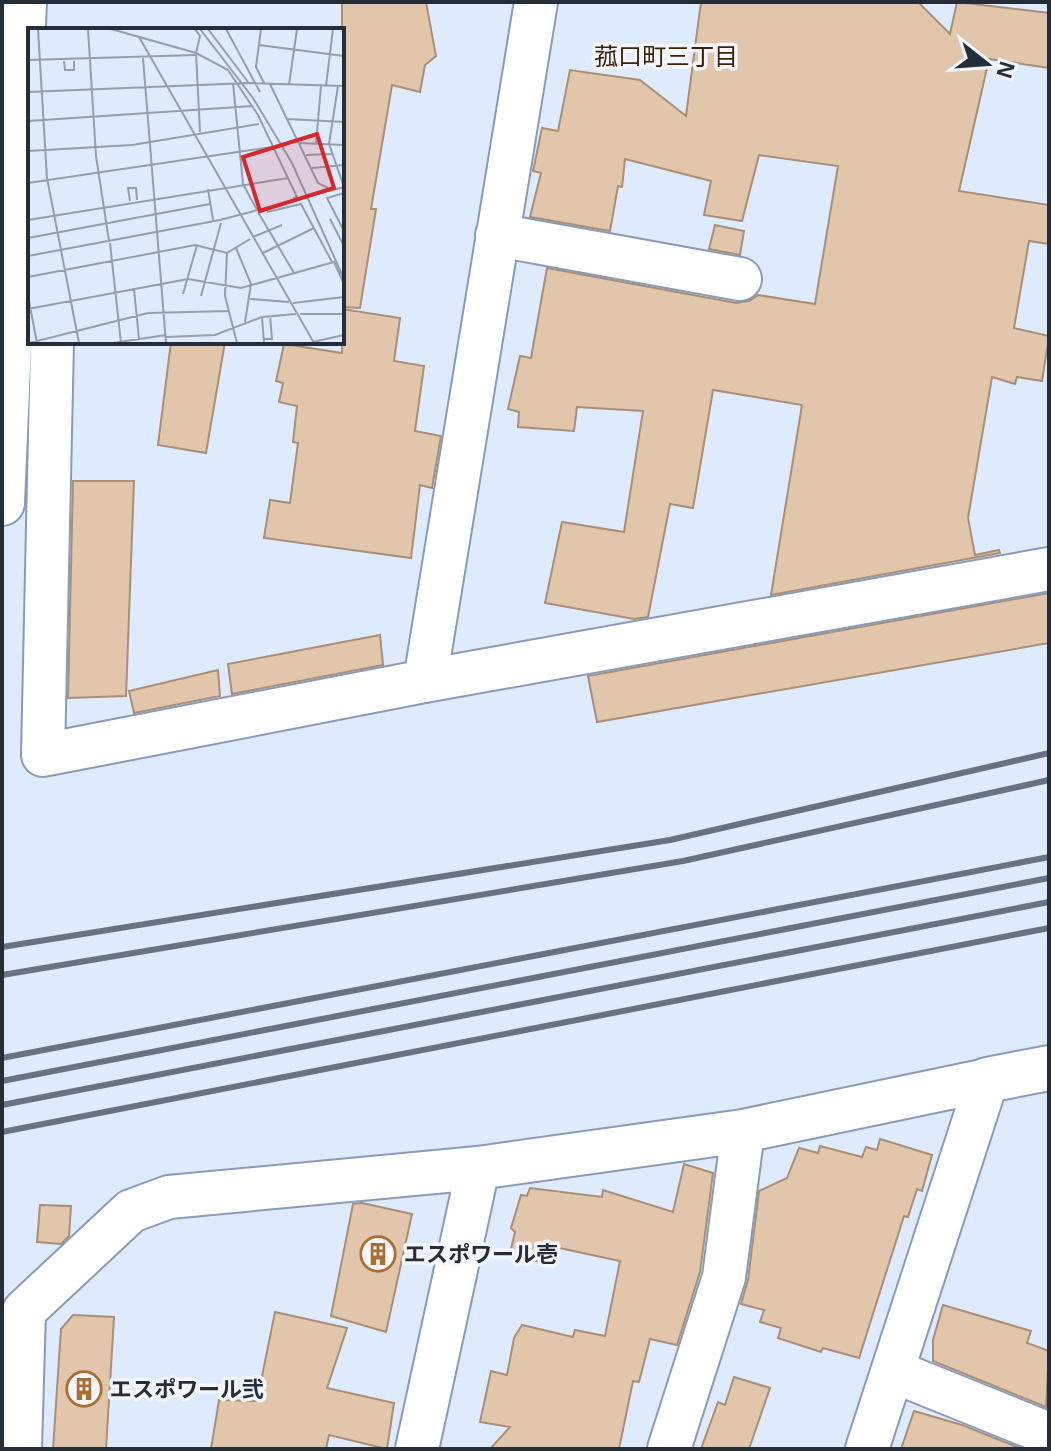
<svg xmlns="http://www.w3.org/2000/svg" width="1051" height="1451" font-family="Arial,'Noto Sans JP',sans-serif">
<rect width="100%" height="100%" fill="#deeafd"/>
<path fill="#e2c6ac" stroke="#a98f76" stroke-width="2" d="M342,2h84l10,54 -11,9 -5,27 -28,-7 -21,124h5l-16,99 -18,-1z
M701,2h217l32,32 7,-32 92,11v55l-60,-9 -30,132 90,14v39l-20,-3 -15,87 35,8 -7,45 -25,-4 -2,7 -23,-7 -24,141 7,37 24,-5 1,3 -229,42 31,-190 -89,-15 -20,118 -23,-4 -22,113 -14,2 -89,-16 17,-81 62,10 19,-121 -66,-4 -3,24 -56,-4 1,-15 -11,-3 12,-53 11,2 16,-90 189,35 13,-2 9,-6 57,9 23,-138 -79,-11 -17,66 -38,-6 7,-34 -86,-22 -3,28 -4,-1 -8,45 -80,-14 11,-44 -8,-2 9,-43 16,3 12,-61 70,10 46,36z
M715,225l29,6 -4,24 -31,-6z
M342,309l58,9 -6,43 30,5 -9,65 26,5 -9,52 -12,-3 -9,73 -147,-20 6,-38 20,3 8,-60 -5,-1 4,-36 -18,-4 4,-19 -7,-2 8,-37 58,9z
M171,342h54l-19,111 -48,-8z
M73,481h61l-8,215 -58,2z
M1049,593v50l-452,79 -9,-46z
M380,635l3,30 -151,29 -4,-30z
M218,670l2,26 -86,17 -5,-22z
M880,1139l52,16 -10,36 -5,-2 -9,28 -4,-1 -45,142 -36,-10 -2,4 -43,-14 3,-10 -21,-6 4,-12 -23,-6 7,-24 11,-89 28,-13 12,-30 19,5 2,-7 42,11 4,-10 11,3z
M684,1164l29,9 -13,99 -23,73 -27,-6 -11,43 -6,-1 -14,68h-129l20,-22 -30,-5 11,-51 16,4 7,-37 8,-13 51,12 2,-7 30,6 15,-75 -70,-15 -4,18 -36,-11 5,-21 -4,-4 10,-33 6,1 3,-8 72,9 1,-7 70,22z
M362,1203l50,11 -26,118 -55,-16 22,-112z
M40,1205l31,1 -2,30 -8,8 -24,-2z
M943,1305l88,26 -4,12 22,8 -3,56 -113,-46v-21z
M275,1312l72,16 -20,60 67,15 -7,46 -58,-14 -3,14h-115l8,-49 38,1z
M73,1315l41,2 -8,132h-53l8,-120z
M734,1377l36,11 -21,61h-48l17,-47 7,3z
M914,1411l48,14 60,24h-121z"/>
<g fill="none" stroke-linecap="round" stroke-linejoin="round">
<defs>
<path id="minor" d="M497,235l243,44
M52,342l-9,413 382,-74 624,-112
M425,681l111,-679
M893,1371l156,63
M20,1449l4,-138 107,-100 38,-14 309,-29 265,-37 244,-51 -120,369
M417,1449l61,-281
M669,1449l55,-172 19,-146"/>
<path id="tertiary" d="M987,1080l62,-12"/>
<path id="secondary" d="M2,503l22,-501"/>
</defs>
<use href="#minor" stroke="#889bb8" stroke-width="46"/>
<use href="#tertiary" stroke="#889bb8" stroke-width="48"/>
<use href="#secondary" stroke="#889bb8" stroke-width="48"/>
<use href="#minor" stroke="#fff" stroke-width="42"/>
<use href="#tertiary" stroke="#fff" stroke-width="44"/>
<use href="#secondary" stroke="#fff" stroke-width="44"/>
<path stroke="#697280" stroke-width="6" d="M2,947l668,-107 379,-87
M2,975l681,-114 366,-81
M2,1058l1047,-201
M2,1081l1047,-203
M2,1105l1047,-203
M2,1132l1047,-204"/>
</g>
<defs>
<symbol id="building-ring" viewBox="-11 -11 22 22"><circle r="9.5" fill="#f3f7fd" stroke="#aa6f30" stroke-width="1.5"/><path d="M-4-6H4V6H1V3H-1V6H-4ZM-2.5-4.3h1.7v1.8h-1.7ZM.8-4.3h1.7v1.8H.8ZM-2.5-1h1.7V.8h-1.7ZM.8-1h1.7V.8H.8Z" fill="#aa6f30"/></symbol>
</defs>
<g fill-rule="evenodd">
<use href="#building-ring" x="358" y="1234" width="40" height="40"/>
<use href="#building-ring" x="64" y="1369" width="40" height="40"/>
</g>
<g text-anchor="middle" stroke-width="7" stroke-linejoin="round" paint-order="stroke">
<g font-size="22" font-weight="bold" fill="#252d38" stroke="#f3f7fd" text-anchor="start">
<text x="404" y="1262">エスポワール壱</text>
<text x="110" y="1397">エスポワール弐</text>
</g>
<g font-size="24" fill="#3e2303" stroke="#f3f7fd">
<text x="666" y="65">菰口町三丁目</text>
</g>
</g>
<g transform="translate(28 28)">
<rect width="316" height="316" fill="#deeafd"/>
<path fill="none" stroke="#949eae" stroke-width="2" d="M10,1l9,149 32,165M60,1l8,127 13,85M83,1l85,24 32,17 30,45 39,82 -4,1M167,1l5,7 -4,17 4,79M172,1l53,69 39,65 52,116M180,1l40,53M198,1l34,63M233,1l-5,38 8,16M111,9l175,306M231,17l85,11M115,30l23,285M0,32l167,-5M36,33l1,9h9v-9M205,55l10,101 14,26M242,56l48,99 10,5M261,57l8,-56M298,58l7,-57M310,58l-9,58 14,40M0,64l221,-9 95,3M259,91l57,3M0,93l225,-15M272,115l44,2M288,116l5,-58M0,123l104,-6 127,-21M278,127l27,-1M284,140l32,-3M0,155l244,-36M180,161l5,31M316,165l-17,5 17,33M102,173l-2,-13h8l1,12M230,184l36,61M239,184l34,-8 31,58M302,191l14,27M0,192l260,-42M225,209l29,-12M0,210l182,-34M82,215l11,100M208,220l15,36 -6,38M199,225l-2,43 12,47M235,225l51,-25M0,228l192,-36 124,-33M0,249l167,-32 32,8 23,-14M106,261l5,50M155,266l14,-49M0,268l9,47M173,268l20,-73M222,271l39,3M265,275l51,-6M0,281l160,-30 53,9 93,-26 10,22M272,286h44M234,289l2,26M138,309l49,-2 47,-18 34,-3M235,311h9l-2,-23M1,315l119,-30 81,-2M85,315l53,-8M280,315l36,-8"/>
<path fill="#d62828" fill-opacity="0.15" stroke="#d62828" stroke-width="4" d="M289,106l17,54 -74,23 -17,-54z"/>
<rect width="316" height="316" fill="none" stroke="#252d38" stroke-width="4"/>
</g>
<rect width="1051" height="1451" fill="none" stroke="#252d38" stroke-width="8"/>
<g transform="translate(987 64) rotate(107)" stroke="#f3f7fd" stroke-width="6" paint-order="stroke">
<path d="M0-6L14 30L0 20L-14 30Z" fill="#252d38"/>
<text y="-12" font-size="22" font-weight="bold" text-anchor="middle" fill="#252d38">N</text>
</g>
</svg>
